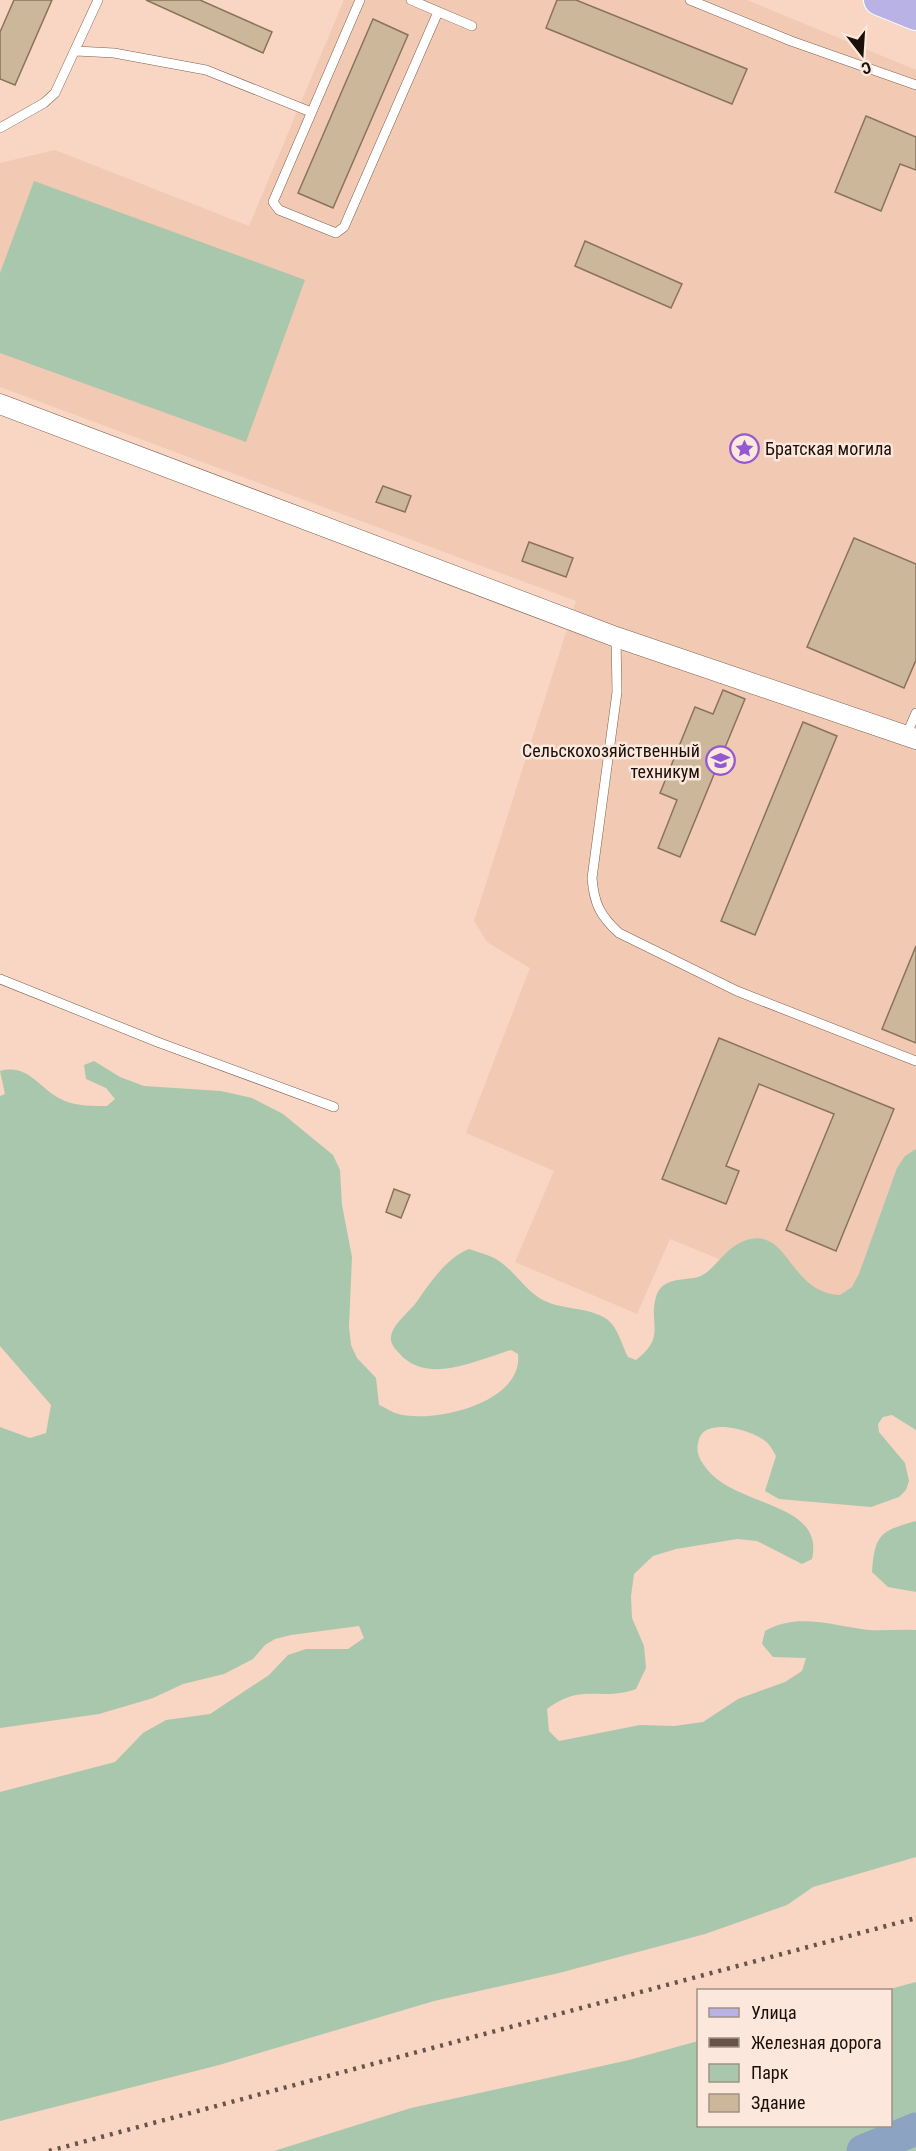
<svg xmlns="http://www.w3.org/2000/svg" width="916" height="2151" font-family="'Roboto Condensed',sans-serif">
<rect width="100%" height="100%" fill="#f8d6c3"/>
<path fill="#f2c9b3" d="M344,0h403l169,70v1094l-64,149 -182,-74 -33,75 -122,-52 39,-91 -88,-38 64,-165 -43,-26 -13,-21 102,-320 -576,-214v-224l55,-13 194,76z"/>
<path fill="#a8c7ad" d="M34,181l271,99 -59,162 -246,-89v-80z
M94,1061l26,16 24,9 77,5 31,7 31,16 50,41 7,15 2,35 10,52 -3,70 2,18 6,13 19,20 3,27c5,2 11,6 16,8 36,12 129,-10 123,-59l-7,-4c-34,10 -84,36 -112,3 -4,-4 -9,-10 -8,-16 1,-13 20,-26 27,-37 13,-19 30,-43 51,-51 12,4 25,7 34,15 14,11 23,26 38,35 21,12 48,7 67,21 10,8 14,26 20,37l8,3c31,-24 12,-36 20,-63 6,-20 26,-16 42,-20 15,-4 25,-28 46,-36 45,-17 44,52 96,54l12,-8 7,-13 38,-106 8,-12 11,-7v281l-24,-15 -9,2 -5,7 1,8 26,31 4,18 -3,9 -7,7 -28,10 -92,-8 -14,-8 11,-35c-3,-5 -6,-12 -11,-15 -13,-11 -59,-24 -66,-2 -4,12 0,20 7,29 30,40 119,33 106,91l-10,5 -45,-23 -20,-2 -61,10 -23,7 -19,18 -3,22 1,22 12,28 2,22 -10,21c-36,13 -53,-7 -89,20l2,22 10,10 81,-16 34,1 29,-4 35,-23 47,-17 17,-11 4,-13 -33,-1 -11,-13 3,-13c32,-19 69,-5 104,-1 16,1 31,-1 47,0v227l-103,30 -26,18 -82,29 -146,39 -125,28 -215,64 -219,56v-329l115,-30 28,-29 23,-13 44,-6 59,-39 19,-20 18,-6h42l16,-11 -5,-12 -68,9 -16,4 -10,6 -12,14 -29,15 -41,10 -30,14 -54,16 -99,14v-301l30,11 16,-5 5,-28 -51,-59v-250l5,-2 -5,-23c31,-8 39,20 65,30 13,5 28,5 42,5l8,-7 -9,-11 -20,-9 -2,-14z
M916,1521v71l-28,-5 -16,-15c3,-39 9,-41 44,-51z
M916,1982v169h-642l137,-43 218,-48 69,-19v85h192v-136h-4z"/>
<g fill="none" stroke-linecap="round" stroke-linejoin="round">
<path stroke="#8ca3c1" stroke-width="33" d="M863,2151l53,-22"/>
</g>
<path fill="#cdb79b" stroke="#89745a" stroke-width="1.5" d="M14,0h38l-37,85 -15,-6v-47z
M146,0h54l72,32 -9,21z
M557,0h19l171,69 -15,35 -186,-76z
M373,19l35,16 -75,173 -35,-15z
M866,116l50,21v33l-16,-6 -19,47 -46,-19z
M585,241l97,43 -11,24 -96,-42z
M383,486l28,10 -6,16 -29,-10z
M854,538l62,26v96l-12,28 -97,-41z
M529,542l44,16 -7,19 -44,-16z
M723,690l22,9 -65,158 -22,-9 19,-48 -17,-7 35,-86 18,7z
M803,722l34,14 -82,199 -34,-14z
M916,946v97l-34,-14z
M719,1038l175,71 -58,142 -50,-21 48,-116 -75,-30 -33,82 13,5 -13,33 -64,-25z
M394,1189l16,6 -9,23 -15,-6z"/>
<g fill="none" stroke-linecap="round" stroke-linejoin="round">
<defs>
<path id="service" d="M360,0l-87,202 6,8 57,23 8,-6 94,-215
M411,0l61,26
M690,0l101,41 125,44
M76,51l38,2 92,17 105,42
M0,128l44,-25 11,-10 43,-93
M616,637l1,55 -25,186c2,25 8,38 27,55l118,58 179,70
M906,736l10,-23
M0,979l160,64 174,64"/>
<path id="minor" d="M0,404l616,233 300,102"/>
<path id="primary" d="M879,0l37,15"/>
</defs>
<use href="#service" stroke="#7d6150" stroke-width="10"/>
<use href="#minor" stroke="#7d6150" stroke-width="21"/>
<use href="#primary" stroke="#fff" stroke-width="32"/>
<use href="#service" stroke="#fff" stroke-width="9"/>
<use href="#minor" stroke="#fff" stroke-width="20"/>
<use href="#primary" stroke="#b9b3e5" stroke-width="30"/>
<path stroke="#665349" stroke-width="4.5" stroke-dasharray="3 6" stroke-linecap="butt" d="M49,2151l867,-233"/>
</g>
<defs>
<symbol id="sight-ring" viewBox="-11 -11 22 22"><circle r="9.5" fill="#fbe7db" stroke="#9259d0" stroke-width="1.5"/><path d="M0-6L1.8-2.2L6-1.7L2.9 1.2L3.7 5.4L0 3.3L-3.7 5.4L-2.9 1.2L-6-1.7L-1.8-2.2Z" fill="#9259d0"/></symbol>
<symbol id="university-ring" viewBox="-11 -11 22 22"><circle r="9.5" fill="#fbe7db" stroke="#9259d0" stroke-width="1.5"/><path d="M0-5L7-2L0 1L-7-2ZM-4 1L0 2.5L4 1V4Q0 6-4 4Z" fill="#9259d0"/></symbol>
</defs>
<g fill-rule="evenodd">
<use href="#sight-ring" x="728" y="432" width="33" height="33"/>
<use href="#university-ring" x="704" y="744" width="33" height="33"/>
</g>
<g text-anchor="middle" stroke-width="5" stroke-linejoin="round" paint-order="stroke">
<g font-size="18" fill="#1a0f09" stroke="#fbe7db" text-anchor="start">
<text x="765" y="455">Братская могила</text>
<text x="700" y="757" text-anchor="end">Сельскохозяйственный<tspan x="700" dy="21">техникум</tspan></text>
</g>
</g>
<rect x="697" y="1989" width="195" height="138" fill="#fbe7db" stroke="#a19187" stroke-width="1.5"/>
<rect x="709" y="2008" width="30" height="9" fill="#b9b3e5" stroke="#a19187" stroke-width="1.5"/>
<text x="751" y="2019" font-size="18" fill="#1a0f09">Улица</text>
<rect x="709" y="2038" width="30" height="9" fill="#665349" stroke="#a19187" stroke-width="1.5"/>
<text x="751" y="2049" font-size="18" fill="#1a0f09">Железная дорога</text>
<rect x="709" y="2064" width="30" height="18" fill="#a8c7ad" stroke="#a19187" stroke-width="1.5"/>
<text x="751" y="2079" font-size="18" fill="#1a0f09">Парк</text>
<rect x="709" y="2094" width="30" height="18" fill="#cdb79b" stroke="#a19187" stroke-width="1.5"/>
<text x="751" y="2109" font-size="18" fill="#1a0f09">Здание</text>
<g transform="translate(862 54) rotate(163)" stroke="#fbe7db" stroke-width="4.5" paint-order="stroke">
<path d="M0-4.5L10 22L0 15L-10 22Z" fill="#1a0f09"/>
<text y="-9" font-size="16" font-weight="bold" text-anchor="middle" fill="#1a0f09">С</text>
</g>
</svg>
